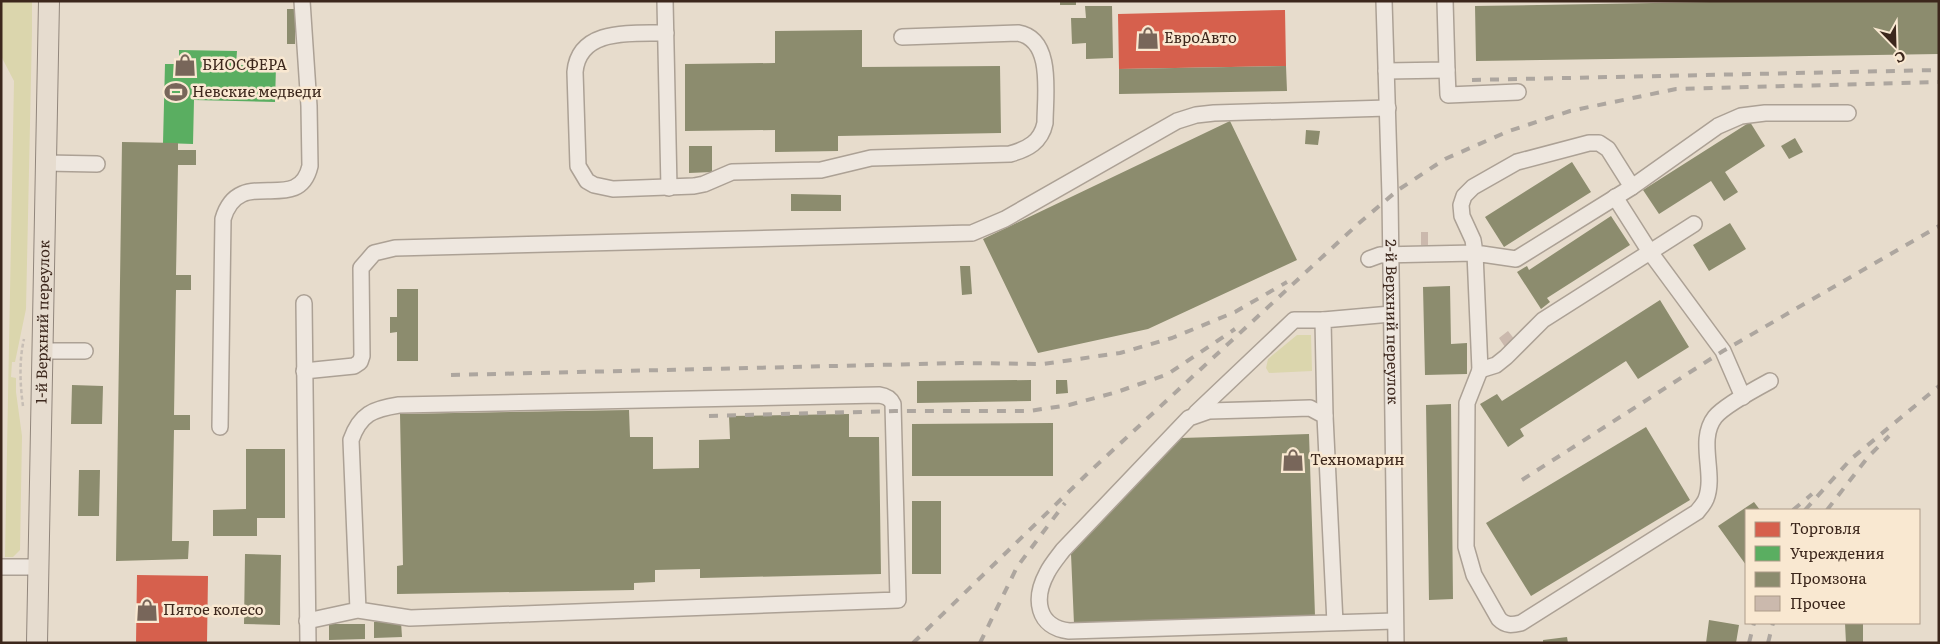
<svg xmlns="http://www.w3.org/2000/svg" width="1940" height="644" font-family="Literata,serif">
<rect width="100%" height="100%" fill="#e7dccc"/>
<path fill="#dbd6ad" d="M1,1h31v30l-6,278 -11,53h-3l-1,15 5,1v14l6,44 -2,114 -7,7h-8l9,-476 -13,-25z
M1297,335h14l1,36 -43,2 -3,-5 2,-9z"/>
<path fill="#d6604d" d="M1285,10l1,56 -167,3 -1,-55z
M137,575l71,1 -1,67h-71z"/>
<path fill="#5aae61" d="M179,50l58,1 -1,14 40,1 -1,36 -81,-2 -1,44 -30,-1 2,-79h14z"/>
<path fill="#8c8c6e" d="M1060,1h16v4h-16z
M1768,1h171v53l-463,7 -1,-55z
M1085,6h27l1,52 -27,1v-16l-14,1 -1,-26h15z
M287,9h12l1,18h-5v17h-8z
M862,30v37l138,-1 1,67 -163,3v15l-63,1v-22l-90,1v-67l90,-1v-32z
M1286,66l1,25 -168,3v-25z
M1230,121l67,139 -149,69 -110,24 -55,-114z
M1750,122l15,24 -40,26 13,20 -14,9 -13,-20 -52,33 -16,-24z
M1306,130l14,1 -2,14 -13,-1z
M1795,138l8,14 -14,7 -8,-13z
M122,142l56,1v7h18v15h-18l-2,110h15v15h-15l-2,125h16v15h-16l-2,111h17l-1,18 -72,2z
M689,146h23v26l-23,1z
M1572,162l19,30 -87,55 -19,-30z
M791,194l50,1v16h-50z
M1611,216l19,29 -83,53 3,4 -9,7 -24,-37 10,-6 2,4z
M1730,223l16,26 -37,22 -16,-26z
M960,266h10l2,28 -10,1z
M1450,286l1,58 16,-1v31l-42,1 -2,-88z
M397,289h21v72h-21v-29l-7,1v-16h7z
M1660,300l29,47 -51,32 -12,-18 -106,68 4,7 -16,11 -28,-43 17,-10 5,7z
M1031,380v21l-114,2v-22z
M1056,380h11l1,13 -12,1z
M72,385l31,1 -1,38h-31z
M1451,404l2,195 -24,1 -3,-195z
M629,410l1,27h23v32l46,-1v-28l31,-1 -1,-23 120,-2v23h30l2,137 -181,4v-9l-45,1v12l-21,1v7l-237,4v-28l6,-1 -3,-151z
M1053,423v53h-141v-52z
M1646,427l44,73 -159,96 -45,-73z
M1309,434l6,182 -241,8 -3,-70 110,-116z
M246,449h39v69h-28v18h-44v-26l33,-1z
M79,470h21l-1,46h-21z
M912,501h29v73h-29z
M1754,502l6,8h-14v55l-28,-39z
M245,554l36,1 -1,70 -36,-1z
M1709,620l30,5 -3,18h-30z
M374,622h27l1,15 -28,1z
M1845,623h18v20h-17z
M329,624h36v15l-36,1z
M1567,637l1,6h-25v-3z"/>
<path fill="#cbb9ad" d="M1421,232h7v13h-7z
M1508,331l7,9 -10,7 -6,-9z"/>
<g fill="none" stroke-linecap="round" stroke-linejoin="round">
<defs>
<g id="minor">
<path d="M665,1l4,187"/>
<path id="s1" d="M1384,1l6,195 6,447"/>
<path d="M666,33c-33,1 -87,-6 -91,39l3,94 9,15 7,4 19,4 81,-3 10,-2 28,-12 89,-2 50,-12 139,-4c18,-5 31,-12 35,-31 0,-28 9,-84 -27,-90l-116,4"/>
<path d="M1447,70l1,25 70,-3"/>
<path d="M1386,71l61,-1 -2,-69"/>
<path d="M46,163l51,1"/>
<path d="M1632,187l86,-61 23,-10 24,-3h83"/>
<path d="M1615,197l35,55 44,-28"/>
<path d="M1369,259l11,-4 95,-2 41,6 116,-72 -24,-38 -9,-6h-10l-72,19 -44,25 -9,9 -3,9 1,11 11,24 2,13 5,117 16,-5 10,-8 37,-37 107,-68 73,99 20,46"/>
<path d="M304,303l4,340"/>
<path d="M43,351h42"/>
<path d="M1480,370l-13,33 -1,144 8,28 25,44c7,7 13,6 22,4l176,-111c3,-4 7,-8 9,-13 10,-25 -9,-59 9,-82 8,-10 42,-29 55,-36"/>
<path d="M304,371l50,-5 6,-4 2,-6 -1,-88 13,-15 21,-5 577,-15 33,-14 172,-98 19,-6 18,-2 174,-5"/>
<path d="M1196,413l98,-93h29"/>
<path d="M1325,416l-2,-96 68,-6"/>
<path d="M220,427l3,-208c16,-56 75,-2 87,-53l-1,-60 -7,-105"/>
<path d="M1,567h37"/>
<path d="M307,621l51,-11 52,8 488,-18 -5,-196c-3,-6 -7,-8 -14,-9l-480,10c-26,4 -39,9 -48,35l7,170"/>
<path d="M1335,623l-10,-207 -15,-8 -101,3 -20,7 -126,132c-6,8 -12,15 -16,23 -14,26 -10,54 22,58l326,-10"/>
</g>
<g id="major">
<path id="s2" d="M37,643l12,-642"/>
</g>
</defs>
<use href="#minor" stroke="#aca195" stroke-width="18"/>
<use href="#major" stroke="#91867c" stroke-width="22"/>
<path stroke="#c7beb5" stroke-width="2.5" stroke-dasharray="4 2.5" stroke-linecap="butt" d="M23,406c-3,-21 -4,-46 1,-67"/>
<use href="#minor" stroke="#eee7df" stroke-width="15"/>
<use href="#major" stroke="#e6dccf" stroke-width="20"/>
<path stroke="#ada69f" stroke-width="4" stroke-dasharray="9 9" stroke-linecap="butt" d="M1472,80l467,-10
M451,375l510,-12 82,1 77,-11 52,-15 63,-26 52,-30
M709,416l186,-5h134l40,-6 48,-13 51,-18 67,-45
M1522,480l201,-129 216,-125
M1793,510l19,-16
M1805,510l46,-51 88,-73
M1827,510l41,-53 21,-21
M913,643l173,-168 272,-251 40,-34 47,-31 64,-28 61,-20 106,-22 263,-7
M980,643l37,-76 48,-64
M1749,643l5,-20
M1768,643l5,-20"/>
</g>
<defs>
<symbol id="shop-bare" viewBox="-9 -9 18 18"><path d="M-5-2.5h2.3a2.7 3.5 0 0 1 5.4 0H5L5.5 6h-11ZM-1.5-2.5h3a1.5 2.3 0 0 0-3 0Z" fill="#78665a" stroke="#f9e8d1" stroke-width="2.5" paint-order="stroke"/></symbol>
<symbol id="stadium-bare" viewBox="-9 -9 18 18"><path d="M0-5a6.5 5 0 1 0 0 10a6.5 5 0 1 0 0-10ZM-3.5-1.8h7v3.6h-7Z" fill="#78665a" stroke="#f9e8d1" stroke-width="2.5" paint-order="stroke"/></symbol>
</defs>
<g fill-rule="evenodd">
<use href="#shop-bare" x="1132" y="22" width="32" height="32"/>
<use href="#shop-bare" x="169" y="49" width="32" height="32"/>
<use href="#stadium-bare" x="160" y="76" width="32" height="32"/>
<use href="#shop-bare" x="1277" y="444" width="32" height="32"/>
<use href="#shop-bare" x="131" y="594" width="32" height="32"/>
</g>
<g text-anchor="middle" stroke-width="5" stroke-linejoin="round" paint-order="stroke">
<g font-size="15" fill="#3c271c" stroke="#f9e8d1" text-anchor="start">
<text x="1164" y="43">ЕвроАвто</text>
<text x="202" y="70">БИОСФЕРА</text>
<text x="192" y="97">Невские медведи</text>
<text x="1310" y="465">Техномарин</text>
<text x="163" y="615">Пятое колесо</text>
</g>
<g font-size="15" fill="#3c271c" stroke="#f9e8d1">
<text dy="5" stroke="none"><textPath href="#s2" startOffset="321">1-й Верхний переулок</textPath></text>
<text dy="5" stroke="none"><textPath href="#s1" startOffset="321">2-й Верхний переулок</textPath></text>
</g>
</g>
<rect width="1940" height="644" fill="none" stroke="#3c271c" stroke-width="5"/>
<rect x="1745" y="509" width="175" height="115" fill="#f9e8d1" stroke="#ad9b89"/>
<rect x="1755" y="522" width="25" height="15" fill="#d6604d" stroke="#ad9b89"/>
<text x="1790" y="534" font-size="15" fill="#3c271c">Торговля</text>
<rect x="1755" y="546" width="25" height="15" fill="#5aae61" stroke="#ad9b89"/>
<text x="1790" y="559" font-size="15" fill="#3c271c">Учреждения</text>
<rect x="1755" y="572" width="25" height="15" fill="#8c8c6e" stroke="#ad9b89"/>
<text x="1790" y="584" font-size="15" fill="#3c271c">Промзона</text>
<rect x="1755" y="596" width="25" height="15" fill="#cbb9ad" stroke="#ad9b89"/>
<text x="1790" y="609" font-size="15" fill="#3c271c">Прочее</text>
<g transform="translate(1895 45) rotate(157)" stroke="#f9e8d1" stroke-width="4" paint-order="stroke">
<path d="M0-4L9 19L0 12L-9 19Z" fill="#3c271c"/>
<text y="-8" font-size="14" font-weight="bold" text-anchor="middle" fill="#3c271c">С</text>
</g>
</svg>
